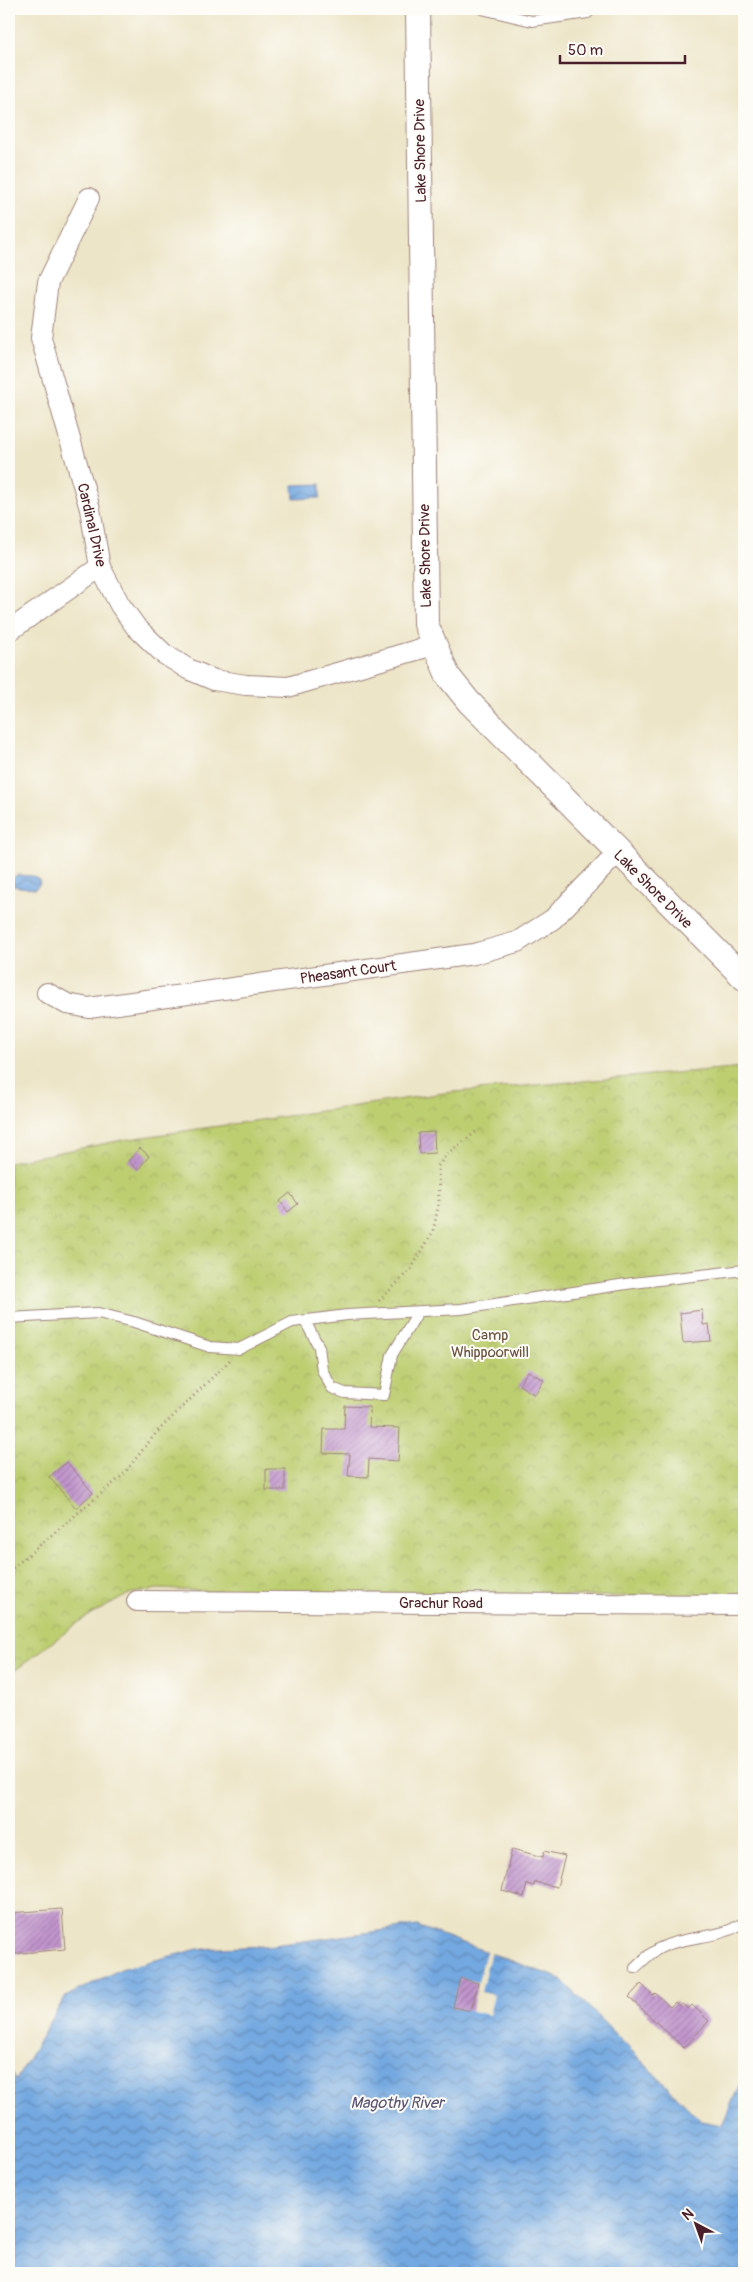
<svg xmlns="http://www.w3.org/2000/svg" width="753" height="2282" font-family="Pangolin,sans-serif">
<defs>
<pattern id="park-crowns" width="20" height="18" patternUnits="userSpaceOnUse" patternTransform="scale(1.25)"><rect width="20" height="18" fill="#bdce71"/><path d="M2 6a3 3 0 1 1 6 0M12 15a3 3 0 1 1 6 0" fill="none" stroke="#a4b062"/></pattern>
<pattern id="water-waves" width="16" height="10" patternUnits="userSpaceOnUse" patternTransform="scale(1.25)"><rect width="16" height="10" fill="#73a8e0"/><path d="M0 5q4-4 8 0t8 0" fill="none" stroke="#6088b6"/></pattern>
<pattern id="building-hatch" width="6" height="6" patternUnits="userSpaceOnUse" patternTransform="scale(1.25)"><rect width="6" height="6" fill="#c195cd"/><path d="M-1 1l2-2M0 6l6-6M5 7l2-2" fill="none" stroke="#9f79a7"/></pattern>
</defs>
<rect width="100%" height="100%" fill="#fdfcf7"/>
<filter id="ink" filterUnits="userSpaceOnUse"><feTurbulence type="fractalNoise" baseFrequency=".02" numOctaves="2"/><feDisplacementMap in="SourceGraphic" scale="10" xChannelSelector="R" yChannelSelector="G"/><feConvolveMatrix kernelMatrix="1 2 1 2 8 2 1 2 1" color-interpolation-filters="sRGB"/></filter>
<filter id="wash" filterUnits="userSpaceOnUse"><feTurbulence type="fractalNoise" baseFrequency=".0096" numOctaves="4" result="noise"/><feDisplacementMap in="SourceGraphic" scale="20" xChannelSelector="R" yChannelSelector="G"/><feGaussianBlur stdDeviation="1.12" result="paint"/><feColorMatrix in="noise" values="0 0 0 0 0 0 0 0 0 0 0 0 0 0 0 0 0 1.4 0 .05"/><feComposite in="paint" operator="in"/></filter>
<g filter="url(#wash)">
<rect width="100%" height="100%" fill="#ede5c8"/>
<path fill="url(#park-crowns)" stroke="#84764e" d="M744,1067v524l-9,6 -468,-3 -109,-5 -29,5 -46,25 -74,56v-513l114,-22 321,-47z"/>
<path fill="url(#water-waves)" stroke="#5e6486" d="M320,484v14l-26,1 -1,-14z
M17,875l16,1 6,4 1,4 -5,5 -23,-3v-7z
M417,1926l144,53 140,142 21,4 22,-51v199h-735v-208l7,15 49,-83 56,-28 77,-20 68,-3z"/>
<path fill="#ede5c8" d="M487,1948l4,2 -10,42 13,3 -5,20 -36,-8 7,-29 18,4z"/>
<g id="blocks">
<path fill="url(#building-hatch)" d="M434,1132l1,21 -16,1 -1,-21z
M140,1148l9,8 -11,14 -10,-9z
M290,1193l8,11 -10,8 -8,-11z
M702,1310l1,15 6,-1 2,17 -28,2 -3,-30z
M528,1371l16,9 -9,15 -16,-10z
M345,1406l25,1 -1,20 31,1 -2,33 -29,-2 -1,18 -20,-1 2,-22 -27,-1 1,-24h20z
M67,1462l26,31 -17,15 -27,-31z
M266,1469h19v21h-19z
M512,1849l31,8 1,-6 21,5 -8,31 -22,-5 -1,4 -7,-2 -3,13 -22,-6z
M62,1909l3,40 -54,5 -2,-41z
M460,1978l18,5 -7,28 -18,-4z
M641,1984l12,11 2,-2 15,14 5,-5 5,4 2,-2 6,5 4,-4 17,16 -25,27 -55,-51z"/>
</g>
</g>
<g filter="url(#ink)">
<use href="#blocks" fill-opacity="0" stroke="#9c827a" stroke-width="1"/>
<g fill="none" stroke-linecap="round" stroke-linejoin="round">
<defs>
<path id="service" d="M482,9l50,12 56,-8
M9,1318l89,-5 36,9 76,25 29,2 53,-27 55,-7 114,-6 172,-26 111,-13
M305,1321l14,26 3,23 10,18 13,5 39,2 8,-40 26,-43
M635,1968c10,-9 19,-19 32,-23 26,-10 54,-6 77,-23"/>
<path id="minor" d="M89,198l-41,84 -7,56 49,171 10,58 20,38 16,22 28,27 24,15 26,11 32,5 42,2 146,-42
M9,631l91,-64
M47,993l20,11 22,4 385,-54 43,-12 36,-23 64,-66
M137,1601l607,4"/>
<path id="tertiary" d="M418,9l8,615 22,52 21,26 275,276"/>
</defs>
<use href="#service" stroke="#9c827a" stroke-width="12"/>
<use href="#minor" stroke="#9c827a" stroke-width="22"/>
<use href="#tertiary" stroke="#9c827a" stroke-width="26"/>
<path stroke="#9c827a" stroke-width="3" stroke-dasharray="1 4" stroke-linecap="butt" d="M379,1301l32,-32 22,-37 6,-30 -1,-36 9,-12 30,-23
M9,1571l114,-96 33,-42 74,-73"/>
<use href="#service" stroke="#fff" stroke-width="10"/>
<use href="#minor" stroke="#fff" stroke-width="20"/>
<use href="#tertiary" stroke="#fff" stroke-width="24"/>
</g>
</g>
<g text-anchor="middle" stroke-width="4" stroke-linejoin="round" paint-order="stroke">
<g font-size="15" fill="#4a1f2b" stroke="#fdfcf7">
<text transform="translate(420 151) rotate(-91)" y="5">Lake Shore Drive</text>
<text transform="translate(92 525) rotate(77)" y="5">Cardinal Drive</text>
<text transform="translate(425 556) rotate(-91)" y="5">Lake Shore Drive</text>
<text transform="translate(653 889) rotate(45)" y="5">Lake Shore Drive</text>
<text transform="translate(348 972) rotate(-8)" y="5">Pheasant Court</text>
<text x="441" y="1608">Grachur Road</text>
</g>
<g font-size="15" fill="#6c5440" stroke="#fdfcf7">
<text x="490" y="1340">Camp<tspan x="490" dy="17">Whippoorwill</tspan></text>
</g>
<g font-size="16" font-style="italic" fill="#5a5673" stroke="#fdfcf7">
<text x="397" y="2108">Magothy River</text>
</g>
</g>
<rect width="753" height="2282" fill="none" stroke="#fdfcf7" stroke-width="30"/>
<g transform="translate(696 2224) rotate(319)" stroke="#fdfcf7" stroke-width="4" paint-order="stroke">
<path d="M0-4L9 19L0 12L-9 19Z" fill="#4a1f2b"/>
<text y="-8" font-size="14" font-weight="bold" text-anchor="middle" fill="#4a1f2b">N</text>
</g>
<path d="M560 55v8h125v-8" fill="none" stroke="#4a1f2b" stroke-width="2.5"/>
<text x="568" y="55" font-size="15" fill="#4a1f2b" stroke="#fdfcf7" stroke-width="4" paint-order="stroke">50 m</text>
</svg>
